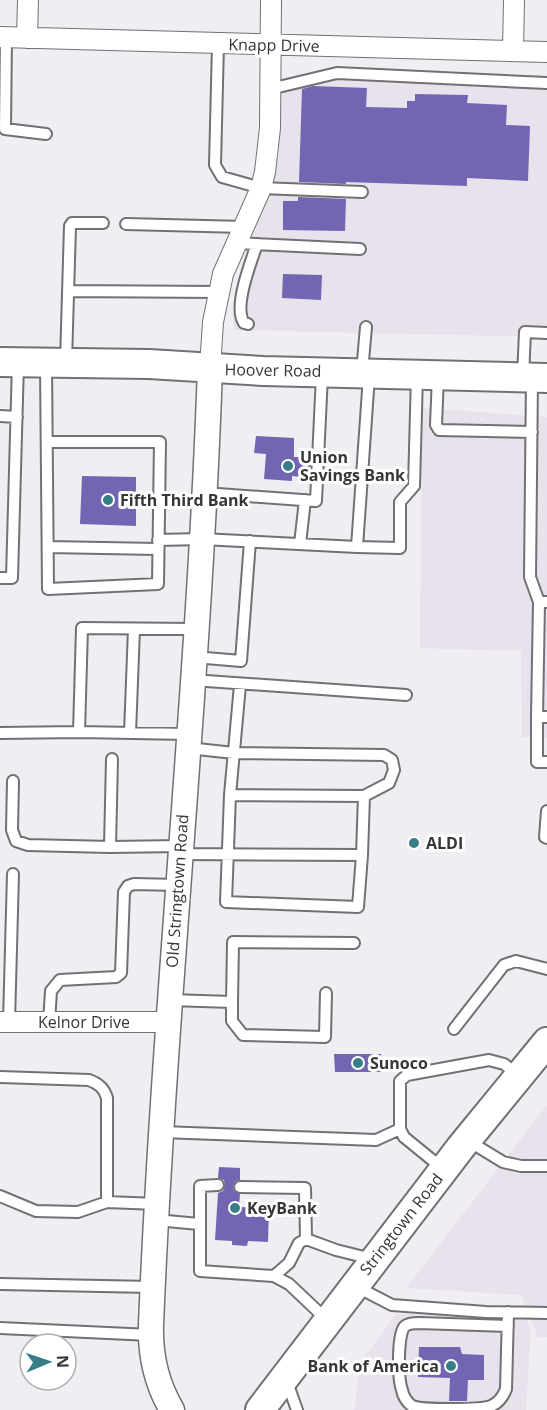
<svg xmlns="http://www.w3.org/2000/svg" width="547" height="1410" font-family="'Open Sans',sans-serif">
<rect width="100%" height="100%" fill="#f0eef2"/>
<path fill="#e7e2ec" d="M337,68l210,8v261l-312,-7 -2,-13 25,-96 21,-65 2,-75z
M422,408l125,9v321l-25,-1 -1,-86 -101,-3z
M547,1105v232h-9l-17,-42 -115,-7z
M396,1314l128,1 7,13 -5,82h-172l6,-47z"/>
<path fill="#7266b3" d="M313,86l54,2 -1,19 41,1v-7h8v-7l53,1 -1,8 40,2 -1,20 24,1 -2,55 -61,-3v8l-121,-4v2l-47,-2 3,-93z
M298,197l48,2 -1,32 -62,-1v-29h15z
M283,274l39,1 -1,25 -39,-2z
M256,436l38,2v19h17l-1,21 -18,-2v5l-28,-2 2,-25 -12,-1z
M82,476l54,1v49l-56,-2z
M334,1054h47v18h-46z
M219,1167l21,1v12l-4,1 -3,5 1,5 6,3 -1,13 30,1 -1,34 -20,-1 -1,5 -15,-1v-4l-17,-1 3,-47 5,-2 2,-6 -1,-5 -6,-2z
M419,1347h41l2,7 22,1v25h-16l-1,21h-18l1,-23 -32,-1z"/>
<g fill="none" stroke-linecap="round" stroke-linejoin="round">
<defs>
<path id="service" d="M6,37l-1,92 41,5
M218,44l-3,121 7,12 39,11 101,4
M270,89l67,-16 210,10
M126,224l118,3
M235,243l125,6
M68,291l151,1
M248,324l-4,-1c-11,-16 7,-61 13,-79
M66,362l4,-136 2,-3h31
M46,364l2,225 110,-5 2,-142h-113
M362,372l4,-45
M369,376l-12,171 43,1v-46l14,-16 3,-111
M438,376l-2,49 3,5 93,2
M523,377l2,-45 22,1
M532,378l-2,199 9,25
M0,416l17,1
M204,493l112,8 6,-126
M158,540l44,-1 155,8
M300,544l5,-44
M48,547l110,2
M0,578h12l6,-215
M194,657l47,4 9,-120
M192,680l214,15
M537,717l2,-115h8
M547,717h-10v45h10
M0,733l79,-1
M130,733l4,-104
M188,734l-109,-2 3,-104 113,1
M188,748l46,5 150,2 8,5 2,10 -5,13 -25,13
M13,781l-1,49 4,11 12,4 82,2 70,-1
M230,795l10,-110
M547,811l-2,26 2,1
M110,847l2,-88
M180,854l182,1 -4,52 -132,-5 4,-107 134,1 -2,59
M170,1000l62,2 1,-60 121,1
M232,1002v19l11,14 82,2 1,-44
M9,1022l4,-148
M49,1022l2,-31 9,-11 56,-3 5,-4 3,-81 4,-6 6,-2 44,1
M454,1029l50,-64 12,-4 31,8
M0,1077l89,3c10,4 15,8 18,18v104
M162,1132l214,8 24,-11
M467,1140l36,22 18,4h26
M442,1168l-38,-31 -4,-8v-48l7,-6 82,-15 15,4 15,12
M218,1185l-18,1v85l74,5 15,8 38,36
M240,1187l65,1 1,51
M0,1196l36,15 42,1 29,-10 50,2
M156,1220l43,4
M306,1239l30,11 36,9
M274,1276l15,-13 10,-20 7,-4
M0,1284l152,3
M357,1287l35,18 94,7 61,1
M508,1326l-89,-3c-5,0 -10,0 -14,3 -8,7 -7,54 -3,64 1,6 5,12 10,16 9,4 68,4 79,0 7,-3 12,-9 15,-17l2,-77
M0,1328l151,7
M287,1382l10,28"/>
<path id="minor" d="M0,37l547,15
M27,38l1,-38
M513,50l1,-50
M210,368l3,-46 10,-48 38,-86 4,-16 5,-44 1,-128
M0,1022h168"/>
<path id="tertiary" d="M172,1410c-16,-27 -22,-54 -21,-85 13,-319 48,-637 59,-957"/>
<path id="secondary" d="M0,362l149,2 114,7 284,7
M260,1410l201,-263 86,-105"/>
</defs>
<use href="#service" stroke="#727073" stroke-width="14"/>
<use href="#minor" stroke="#727073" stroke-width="22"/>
<use href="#tertiary" stroke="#727073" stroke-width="27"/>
<use href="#secondary" stroke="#727073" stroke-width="32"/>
<use href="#service" stroke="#fff" stroke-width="10"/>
<use href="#minor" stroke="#fff" stroke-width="20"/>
<use href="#tertiary" stroke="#fff" stroke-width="24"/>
<use href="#secondary" stroke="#fff" stroke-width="28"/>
</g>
<g fill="#377e87" stroke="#fff" stroke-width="2">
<circle cx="288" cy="466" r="6"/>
<circle cx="108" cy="500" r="6"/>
<circle cx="414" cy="843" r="6"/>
<circle cx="358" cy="1063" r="6"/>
<circle cx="235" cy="1208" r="6"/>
<circle cx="451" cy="1366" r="6"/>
</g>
<g text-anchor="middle" stroke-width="6" stroke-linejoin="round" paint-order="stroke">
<g font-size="16" fill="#363537" stroke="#fff">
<text transform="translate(274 45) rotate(1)" y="6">Knapp Drive</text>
<text transform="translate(273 370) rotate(1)" y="6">Hoover Road</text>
<text transform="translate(177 891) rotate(-86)" y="6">Old Stringtown Road</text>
<text x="84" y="1028">Kelnor Drive</text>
<text transform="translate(401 1224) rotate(-52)" y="6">Stringtown Road</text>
</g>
<g font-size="16" font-weight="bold" fill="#363537" stroke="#fff" text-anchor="start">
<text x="300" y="463">Union<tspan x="300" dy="18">Savings Bank</tspan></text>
<text x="120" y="506">Fifth Third Bank</text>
<text x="426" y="849">ALDI</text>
<text x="370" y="1069">Sunoco</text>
<text x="247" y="1214">KeyBank</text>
<text x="439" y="1372" text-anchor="end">Bank of America</text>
</g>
</g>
<g transform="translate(48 1362) rotate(88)"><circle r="28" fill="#ffffff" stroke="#afaeaf" stroke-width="1.5"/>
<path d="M0-4.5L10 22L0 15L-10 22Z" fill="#377e87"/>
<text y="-9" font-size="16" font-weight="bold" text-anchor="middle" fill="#363537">N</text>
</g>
</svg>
